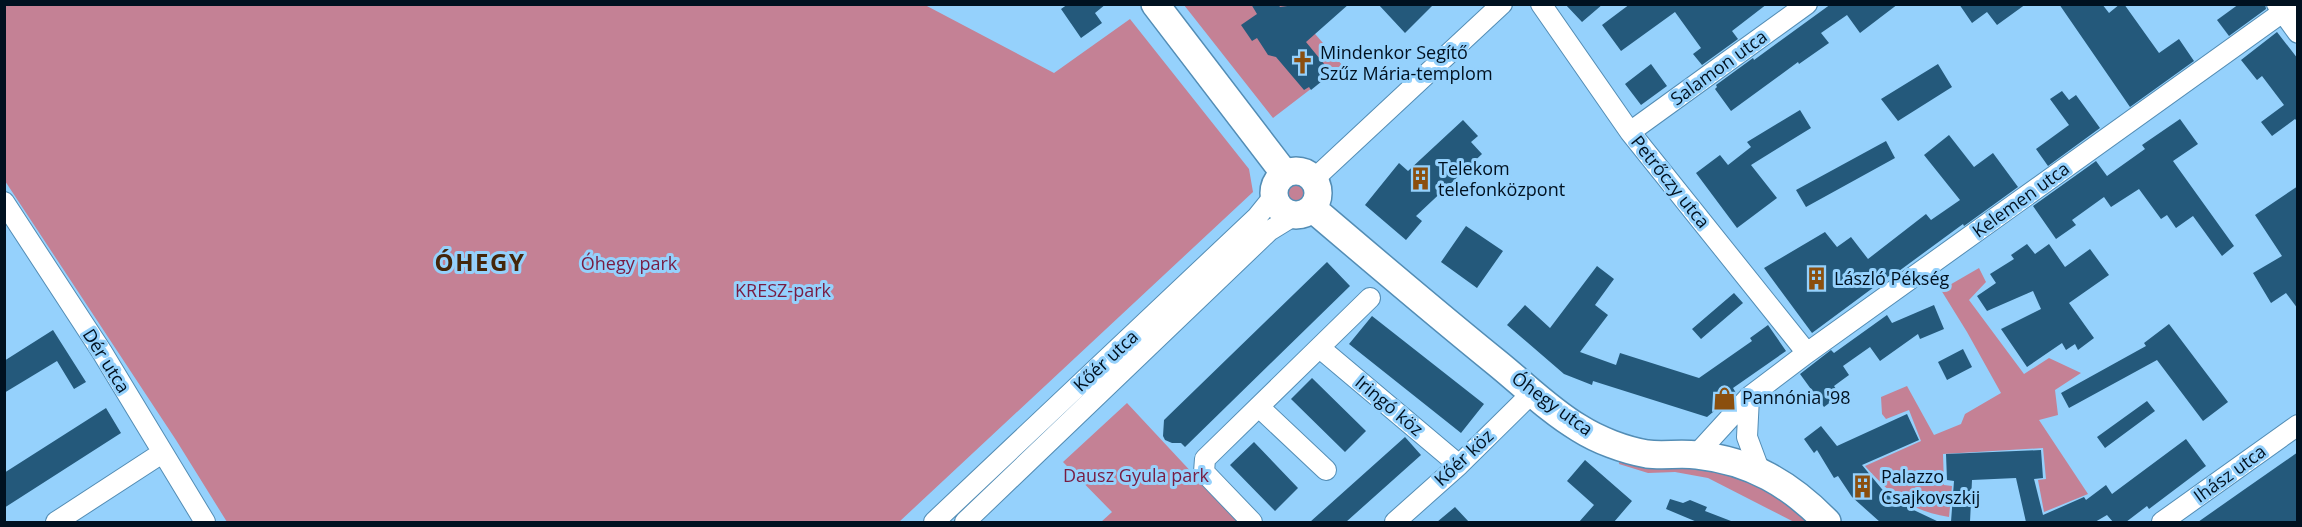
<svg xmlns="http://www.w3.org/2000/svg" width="2302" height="527" font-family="'Open Sans',sans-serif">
<rect width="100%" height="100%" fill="#95d1fc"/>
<path fill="#c48195" d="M4,5h921l129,68 76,-54 119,150 4,23 -354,330h-672l-51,-82 -171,-259z
M1184,5h106l52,60 -69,53z
M1284 193a12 12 0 1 1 24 0a12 12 0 1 1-24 0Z
M1979,268l7,14 -17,18 55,74 25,-16 32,15 -26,17 3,25 -19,5 49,74 -44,18 -6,-32 8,-1 -3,-31 -100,6 1,31 8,1 -3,31c-40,-7 -57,-21 -84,-51l56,-25 -12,-31 -23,9 -4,-5 -1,-17 26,-11 27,49 27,-11 4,-10 36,-21 -34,-61 -26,-42z
M1127,403l111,119h-137l11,-10 -49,-50z
M1620,457c49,7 104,8 148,32 15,9 27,22 39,33h-13l-86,-44 -33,-6 -27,1 -29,-9z"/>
<path fill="#24597b" d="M1068,4h38l-11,9 7,10 -21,15 -20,-29z
M1251,4h27l2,3 22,-3h47l-43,38 23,28 -5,4 3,3 -16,13 -2,-3 -5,3 -28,-33 -8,-2 -11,-17 -5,3 -11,-16 16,-11z
M1378,4h56l-29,29z
M1565,4h38l-21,18z
M1630,4h137l-35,27 6,8 -36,26 -9,-11 8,-6 -26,-36 -54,39 -19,-26z
M1831,4h67l-38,29 -13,-18 -26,18 8,10 -30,21 -1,-2 -67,49 -16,-22 2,-2 -1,-2 37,-27 1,2z
M1959,4h67l-29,21 -10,-13 -15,11z
M2059,4h43l7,9 11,-9h4l35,49 20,-14 15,22 -64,46z
M2239,4h26l1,5 -37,27 -12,-16z
M2277,32l21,27v63l-3,-3 -23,17 -11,-14 23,-17 -22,-29 -5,4 -16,-20z
M1651,64l16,22 -26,19 -16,-21z
M1938,64l14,23 -54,34 -17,-22z
M2062,91l7,9 7,-5 24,33 -52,38 -12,-17 33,-24 -19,-26z
M1800,110l11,18 -60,37 26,33 -40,30 -41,-55 24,-18 8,10 23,-18 -4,-5z
M2180,119l18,25 -25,17 61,85 -12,10 -29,-40 -17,12 -9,-13 -6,4 -22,-30 -28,18 -7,-10 -32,23 4,5 -20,14 -23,-33 63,-45 11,15 38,-27 -3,-4z
M1463,120l15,16 -7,6 11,12 -66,62 6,5 -16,19 -41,-35 34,-42 9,8z
M1949,135l25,32 19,-14 25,34 -54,39 -1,-2 -64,47 -2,-1 -85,63 -48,-65 61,-36 12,15 14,-10 17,22 58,-45 5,6 29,-20 -36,-45z
M1886,141l9,17 -89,49 -10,-17z
M2298,186v123l-12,-16 -15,10 -18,-30 29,-17 -27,-41z
M1466,226l37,25 -26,37 -36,-26z
M2027,244l8,10 14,-10 16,23 25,-18 19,26 -40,28 25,35 -16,12 -3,-6 -9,6 -4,-7 -35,24 -26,-38 40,-20 -8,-18 -46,20 -10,-15 19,-13 -6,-9 24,-15 -3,-4z
M1327,262l23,24 -165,161 -4,-4h-9l-7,-3 -2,-4 1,-16z
M1597,266l17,13 -19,26 13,10 -28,37 36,13 4,-12 79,25 53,-37 -2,-3 18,-13 18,26 -53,37 3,5 -29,24 -114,-36 -1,4 -28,-11 -57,-49 18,-20 25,23z
M1734,293l9,10 -42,36 -9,-10z
M1934,305l10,24 -24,10 -2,-5 -38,27 -10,-14 -27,19 6,9 -15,11 6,9 -16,12 -24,-33 31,-24 3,3 53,-38 5,8z
M1372,316l112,88 -23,29 -112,-89z
M2169,324l59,78 -25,19 -46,-61 -88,48 -8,-15 85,-47 -2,-3z
M53,330l33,52 -12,7 -17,-28 -53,32v-32z
M1963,349l9,18 -25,13 -9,-18z
M1312,378l54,53 -21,21 -54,-53z
M2147,401l8,10 -50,37 -8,-11z
M106,408l15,25 -117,75v-35z
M1907,414l12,26 -57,25 24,29 15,10 38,18h-59l-28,-25 -14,-21 -4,2 -17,-28 -3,3 -10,-14 17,-13 16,20z
M1405,437l16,18 -75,67h-36z
M2186,439l20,27 -57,43 -2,-3 -21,16h-13l-6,-7 -12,7h-69l-10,-44 -44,2 -2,42h-19l3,-41 -7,-1 -1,-26 95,-4 2,28 -9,1 9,36 41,-18 2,3 20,-15 6,9z
M1254,442l44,46 -23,23 -45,-46z
M2298,452v70h-100l47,-33z
M1585,460l47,41 -18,21h-35l15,-17 -27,-24z
M1670,499l13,4 7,-3 17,7 -2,4 26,10v1h-34l-31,-13z
M1455,507l14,15h-32z"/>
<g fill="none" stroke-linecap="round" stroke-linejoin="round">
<defs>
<path id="street" d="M1541,4l89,128 177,221
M2277,4l21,29
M1630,132l177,-128
M1314,179l188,-175
M4,202l98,150 103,170
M1320,348l139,117
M1749,397l-2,40 13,35
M1259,407l67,63
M1696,455l53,-58 58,-44 487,-349
M56,522l106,-69
M934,522l323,-305 17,-21
M965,522l304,-291 26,-16
M1252,522l-48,-50 1,-13 165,-161
M1395,522l64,-57 74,-73
M2162,522l136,-97"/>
<path id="secondary" d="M1155,4l130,170
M1274 193a22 22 0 1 1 44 0a22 22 0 1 1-44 0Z
M1312,208c61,52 122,104 185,155 26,21 53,48 82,65 19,12 45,22 68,26 16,2 33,-1 50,1 54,6 93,29 130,67"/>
</defs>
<use href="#street" stroke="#538db5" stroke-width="22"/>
<use href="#secondary" stroke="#538db5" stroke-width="30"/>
<use href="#street" stroke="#fff" stroke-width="20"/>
<use href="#secondary" stroke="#fff" stroke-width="27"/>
</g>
<defs>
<symbol id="church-bare" viewBox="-9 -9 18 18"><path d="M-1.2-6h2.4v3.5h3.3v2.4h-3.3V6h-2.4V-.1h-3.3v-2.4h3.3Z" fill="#8b4f0e" stroke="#95d1fc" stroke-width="2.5" paint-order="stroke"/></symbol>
<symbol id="building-bare" viewBox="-9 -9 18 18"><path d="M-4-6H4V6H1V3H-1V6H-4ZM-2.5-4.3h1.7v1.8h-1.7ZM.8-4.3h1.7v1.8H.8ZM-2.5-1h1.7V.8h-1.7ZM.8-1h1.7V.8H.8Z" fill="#8b4f0e" stroke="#95d1fc" stroke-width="2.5" paint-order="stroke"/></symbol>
<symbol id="shop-bare" viewBox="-9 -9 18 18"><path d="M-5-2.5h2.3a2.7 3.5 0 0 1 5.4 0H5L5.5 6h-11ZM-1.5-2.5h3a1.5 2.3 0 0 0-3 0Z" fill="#8b4f0e" stroke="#95d1fc" stroke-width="2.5" paint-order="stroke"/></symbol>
</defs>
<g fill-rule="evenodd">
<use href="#church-bare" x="1286" y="46" width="33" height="33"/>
<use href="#building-bare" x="1404" y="162" width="33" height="33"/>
<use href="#building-bare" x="1800" y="262" width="33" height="33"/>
<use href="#shop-bare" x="1708" y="382" width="33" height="33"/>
<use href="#building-bare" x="1846" y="470" width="33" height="33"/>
</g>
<g text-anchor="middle" stroke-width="6" stroke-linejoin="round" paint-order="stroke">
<g font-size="18" fill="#001120" stroke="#95d1fc" text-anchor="start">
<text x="1320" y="59">Mindenkor Segítő<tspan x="1320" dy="21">Szűz Mária-templom</tspan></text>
<text x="1438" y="175">Telekom<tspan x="1438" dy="21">telefonközpont</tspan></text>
<text x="1834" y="285">László Pékség</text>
<text x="1742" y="404">Pannónia '98</text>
<text x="1881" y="483">Palazzo<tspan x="1881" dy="21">Csajkovszkij</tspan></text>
</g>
<g font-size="18" fill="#001120" stroke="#95d1fc">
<text transform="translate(1719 68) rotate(-36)" y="6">Salamon utca</text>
<text transform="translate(1670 182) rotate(51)" y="6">Petrőczy utca</text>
<text transform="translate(2021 200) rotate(-36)" y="6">Kelemen utca</text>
<text transform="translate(106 361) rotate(58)" y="6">Dér utca</text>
<text transform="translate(1106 361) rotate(-43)" y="6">Kőér utca</text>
<text transform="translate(1552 404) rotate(36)" y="6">Óhegy utca</text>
<text transform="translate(1389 406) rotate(40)" y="6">Iringó köz</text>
<text transform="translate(1464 458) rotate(-43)" y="6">Kőér köz</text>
<text transform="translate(2230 474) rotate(-36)" y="6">Ihász utca</text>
</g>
<g font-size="18" fill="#781c42" stroke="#95d1fc">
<text x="629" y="270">Óhegy park</text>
<text x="783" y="297">KRESZ-park</text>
<text x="1136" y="482">Dausz Gyula park</text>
</g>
<g font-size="24" font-weight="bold" letter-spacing="1.5" fill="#44260a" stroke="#95d1fc">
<text x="480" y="271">ÓHEGY</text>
</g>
</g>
<rect width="2302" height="527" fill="none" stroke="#001120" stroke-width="12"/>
</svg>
